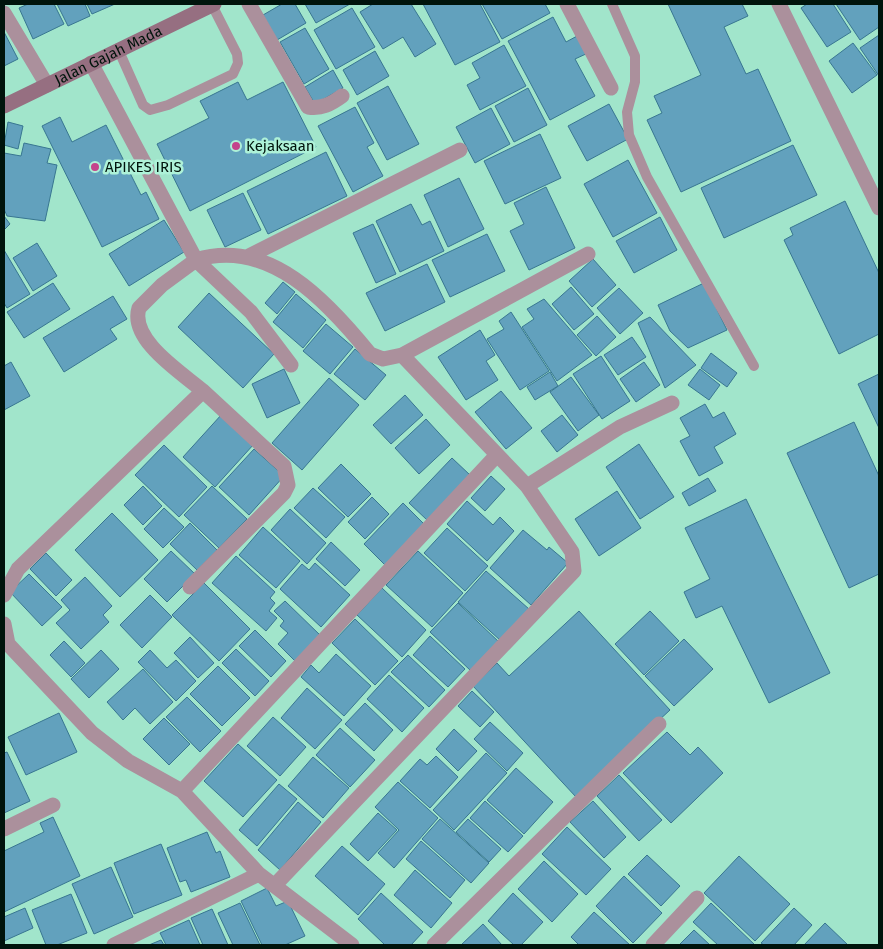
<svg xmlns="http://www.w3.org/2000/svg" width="883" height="949" font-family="'Fira Sans',sans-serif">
<rect width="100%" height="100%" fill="#a1e5cb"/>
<path fill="#62a1bd" stroke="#387691" d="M28,4h26l10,20 -31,15 -14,-31z
M57,4h28l5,12 -22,10z
M87,4h28l-23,10z
M282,4h13l11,19 -29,17 -14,-25z
M305,4h45l-34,19z
M373,4h38l25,40 -21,13 -12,-20 -20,12 -23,-37z
M423,4h57l20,38 -45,23z
M482,4h63l5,9 -48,26z
M668,4h74l6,12 -24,11 22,47 12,-5 33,72 -110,51 -34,-72 15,-7 -8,-17 47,-21z
M807,4h26l18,28 -24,15 -26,-39z
M836,4h43v23l-19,13z
M352,8l23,39 -39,22 -22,-39z
M553,17l13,25 13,-7 9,18 -13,6 20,37 -45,24 -42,-79z
M305,28l24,41 -25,15 -24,-42z
M4,32l14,27 -14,7z
M879,35v41l-19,-28z
M853,43l24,32 -25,18 -23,-32z
M504,45l22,41 -46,24 -13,-25 13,-7 -8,-15z
M375,51l14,25 -32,19 -14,-25z
M333,70l10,18 -28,16 -10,-17z
M238,82l9,18 36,-18 33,65 -126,64 -33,-67 52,-26 -9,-17z
M388,86l31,58 -32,16 -30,-57z
M528,88l19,37 -33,17 -19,-36z
M609,104l19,35 -41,22 -19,-35z
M355,107l19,36 -7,4 16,29 -30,16 -35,-66z
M491,108l19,36 -35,19 -19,-36z
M60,117l12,25 34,-17 35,70 5,-3 13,27 -57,28 -60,-121z
M8,122l15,4 -5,23 -14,-4z
M540,134l21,44 -56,26 -21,-43z
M24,143l27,6 -4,14 10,2 -12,56 -38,-5 -3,-7v-56l17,3z
M793,145l24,50 -93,43 -23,-50z
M326,152l21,44 -79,38 -21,-43z
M628,160l29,53 -44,24 -29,-53z
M459,178l25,51 -36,18 -24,-52z
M546,187l29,61 -46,22 -19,-39 14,-7 -10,-21z
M243,193l18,37 -36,17 -18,-37z
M845,201l34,72v61l-40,20 -55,-114 9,-5 -3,-7z
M411,204l11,21 8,-4 14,30 -44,21 -24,-51z
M4,216l6,8 -6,6z
M660,217l17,33 -43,23 -18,-32z
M164,220l20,32 -55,34 -20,-32z
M373,224l23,50 -20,9 -23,-50z
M487,234l18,37 -55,26 -18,-37z
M37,243l20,33 -24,15 -20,-33z
M4,250l26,44 -23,14 -3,-5z
M593,259l23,26 -24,22 -23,-26z
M427,264l18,38 -60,29 -19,-38z
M283,282l12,10 -18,22 -12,-11z
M53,283l17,26 -46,29 -17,-26z
M704,283l23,47 -39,18 -18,-17 -12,-26z
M571,287l23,27 -20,16 -22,-26z
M619,288l24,25 -23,21 -23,-26z
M209,293l65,61 -31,34 -65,-61z
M296,294l30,26 -23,28 -30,-26z
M113,296l14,23 -17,10 7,10 -53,33 -21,-34z
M544,299l48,56 -35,26 -35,-54 12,-8 -7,-10z
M511,312l38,59 -29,19 -33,-51 17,-10 -5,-8z
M597,316l19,21 -20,19 -19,-21z
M650,317l46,48 -31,23 -27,-65z
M326,324l27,23 -23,27 -27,-23z
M480,330l15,25 -9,6 12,19 -32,20 -28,-43z
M632,337l14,20 -28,18 -14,-20z
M355,349l31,26 -21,25 -31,-26z
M711,353l26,20 -10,14 -26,-19z
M601,356l29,45 -28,18 -29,-45z
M11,362l19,34 -26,14v-44z
M644,362l16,23 -24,17 -16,-23z
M284,369l16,34 -33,15 -15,-34z
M700,369l20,16 -11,15 -21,-15z
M550,372l8,14 -23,14 -8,-13z
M879,374v54l-21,-44z
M571,377l28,38 -21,16 -28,-39z
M329,378l30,27 -57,65 -30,-27z
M501,391l31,37 -26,21 -31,-37z
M405,395l18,20 -32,29 -18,-19z
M705,404l8,14 11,-6 12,22 -22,13 9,16 -24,13 -19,-35 10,-5 -10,-18z
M222,414l32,30 -39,43 -32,-30z
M562,415l16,20 -21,17 -16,-21z
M426,419l24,26 -31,29 -24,-26z
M854,422l25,54v98l-30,14 -62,-135z
M639,444l35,53 -34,22 -34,-52z
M164,445l43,42 -28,30 -44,-42z
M254,449l30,27 -35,39 -30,-28z
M452,458l18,17 -43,45 -18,-17z
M341,464l30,30 -23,23 -30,-29z
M491,476l14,13 -20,22 -14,-13z
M708,478l8,13 -27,15 -7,-13z
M143,486l19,20 -19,19 -19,-20z
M212,486l35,33 -28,29 -35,-33z
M313,488l32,29 -19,21 -32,-30z
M617,491l24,37 -42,28 -24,-37z
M372,497l17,17 -24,25 -17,-17z
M746,499l84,174 -61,30 -47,-97 -26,12 -12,-26 26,-13 -25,-51z
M467,501l26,24 7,-8 14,14 -27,30 -40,-37z
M403,503l23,23 -40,40 -22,-22z
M164,508l20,19 -21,21 -19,-19z
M290,509l36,34 -19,21 -36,-34z
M112,513l46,47 -38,37 -45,-47z
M190,523l27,27 -20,20 -27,-26z
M263,527l37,34 -24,27 -37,-33z
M447,528l41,38 -23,25 -41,-38z
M523,530l24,20 2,-3 19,16 -37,42 -41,-37z
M331,542l29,28 -15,16 -29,-27z
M171,551l24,23 -28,28 -23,-23z
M418,551l45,42 -31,34 -46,-42z
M46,553l26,27 -16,16 -26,-27z
M236,556l39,36 -5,6 5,5 -6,8 8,7 -11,13 -54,-48z
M315,563l35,32 -29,32 -41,-38 22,-25 7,6z
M486,571l43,38 -28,32 -43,-39z
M29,574l33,33 -20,19 -32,-34z
M85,577l27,29 -9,9 6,7 -28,27 -25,-26 14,-13 -9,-10z
M204,583l46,46 -31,32 -47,-46z
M382,588l44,42 -24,27 -45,-42z
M150,595l22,22 -30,31 -22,-23z
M285,601l36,35 -25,26 -18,-18 10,-11 -8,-7 4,-5 -10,-10z
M458,603l41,39 -28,29 -41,-39z
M579,611l91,99 -94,87 -103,-111 24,-23 12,13z
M650,611l29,30 -35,34 -29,-31z
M355,619l43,42 -23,24 -43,-42z
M255,630l31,31 -15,16 -32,-31z
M430,636l35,33 -17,18 -35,-32z
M190,637l24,26 -16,15 -24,-25z
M684,639l29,30 -39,37 -29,-30z
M64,641l21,22 -14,14 -21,-22z
M236,649l33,32 -14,15 -33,-33z
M101,650l18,19 -30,29 -18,-19z
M150,650l17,18 9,-8 20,21 -20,20 -38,-39z
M336,654l35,32 -27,30 -43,-39 10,-12 8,8z
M408,655l37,35 -16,17 -38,-35z
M218,666l32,32 -28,28 -32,-32z
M143,669l30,33 -23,22 -15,-16 -12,12 -16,-18z
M389,675l35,33 -22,24 -35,-33z
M307,688l35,32 -27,29 -34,-31z
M472,691l22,21 -14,15 -22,-21z
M187,697l34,34 -21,21 -34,-35z
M365,703l28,27 -19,21 -29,-27z
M59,713l18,39 -51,23 -18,-38z
M273,717l33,30 -26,29 -33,-30z
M164,718l26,26 -21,21 -26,-26z
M490,722l33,31 -16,18 -33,-32z
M340,728l35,32 -25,27 -34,-32z
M454,729l23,22 -19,20 -22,-22z
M667,732l23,23 8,-8 25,26 -52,50 -48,-50z
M238,744l39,36 -34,37 -39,-36z
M7,752l23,49 -26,12v-60z
M486,753l21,20 -53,57 -21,-20z
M436,756l22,21 -28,31 -30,-27 20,-22 7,6z
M313,757l36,31 -26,30 -35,-32z
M516,768l37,34 -29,32 -37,-34z
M619,775l43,45 -23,21 -42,-45z
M398,782l40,36 -44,50 -16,-15 21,-23 -24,-23z
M279,784l18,15 -40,47 -18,-16z
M485,801l38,35 -15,16 -38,-34z
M593,801l33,36 -22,21 -34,-36z
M298,802l23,20 -41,48 -22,-20z
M378,813l19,17 -29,31 -18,-17z
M53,817l27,59 -76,36v-61l40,-19 -4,-9z
M440,819l49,44 -18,20 -49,-44z
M468,819l33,30 -12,13 -33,-30z
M567,827l44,42 -25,26 -44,-41z
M207,832l9,21 4,-2 10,26 -39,15 -5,-12 -6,2 -13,-34z
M421,841l44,39 -15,18 -44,-39z
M161,844l21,51 -48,19 -20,-51z
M342,846l43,38 -27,31 -43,-39z
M647,855l33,31 -19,20 -33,-32z
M739,856l51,48 -35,37 -51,-48z
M544,861l34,33 -26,28 -34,-33z
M111,867l22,50 -39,17 -22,-50z
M415,870l37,33 -21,25 -37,-33z
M624,876l38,37 -29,30 -37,-37z
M267,888l9,18 12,-5 17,35 -20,9h-23l-21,-44z
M381,893l42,39 -12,13h-26l-27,-26z
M513,893l30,29 -22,23h-7l-26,-24z
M71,894l16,39 -30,12h-11l-14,-35z
M240,903l20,42h-27l-15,-32z
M711,903l44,42h-37l-25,-23z
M25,908l8,20 -29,13v-24z
M794,908l18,17 -18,20h-30l-3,-2z
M212,909l16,36h-25l-12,-27z
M594,912l36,33h-51l-8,-8z
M189,920l11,25h-34l-6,-12z
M825,923l23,22h-44z
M483,924l19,21h-41z
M694,930l16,15h-31z
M161,940l3,5h-15z"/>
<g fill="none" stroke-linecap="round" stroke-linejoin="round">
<path stroke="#ab909c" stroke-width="10" d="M612,4l23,52v26l-8,30 2,23 18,42 107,189
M119,51l24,54 7,5 18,-5 65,-31 5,-11 -1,-9 -25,-49"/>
<path stroke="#ab909c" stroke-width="15" d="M249,4l59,103c14,2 23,-3 34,-11
M567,4l44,84
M779,4l100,204
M4,13l43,72
M91,63l105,197c73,-23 132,42 174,94l13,5 19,-4 125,131 45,66 2,19 -299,314
M249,256l211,-106
M402,355l186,-101
M527,486l93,-59 52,-24
M190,587l94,-94 4,-8 -4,-19 -81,-75
M4,595l14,-26 185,-178c-21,-18 -74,-51 -64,-83l23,-23 34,-25 55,52 40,53
M4,624l4,20 84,89 36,28 54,30 77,83 93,71
M182,791l314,-335
M4,829l49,-24
M114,945l145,-71
M434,945l225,-221
M653,945l44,-47"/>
<path stroke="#966f81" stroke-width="15" id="s1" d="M4,106l210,-102"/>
</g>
<g fill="#c4438c" stroke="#aef2d8" stroke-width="2">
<circle cx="236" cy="146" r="5"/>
<circle cx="95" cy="167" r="5"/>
</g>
<g text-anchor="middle" stroke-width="5" stroke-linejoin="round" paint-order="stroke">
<g font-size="15" fill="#00140c" stroke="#aef2d8">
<text dy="5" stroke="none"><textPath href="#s1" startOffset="116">Jalan Gajah Mada</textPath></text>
</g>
<g font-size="15" fill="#00140c" stroke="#aef2d8" text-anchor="start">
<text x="246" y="151">Kejaksaan</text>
<text x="105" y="172">APIKES IRIS</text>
</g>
</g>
<rect width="883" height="949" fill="none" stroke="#00140c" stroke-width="10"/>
</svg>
